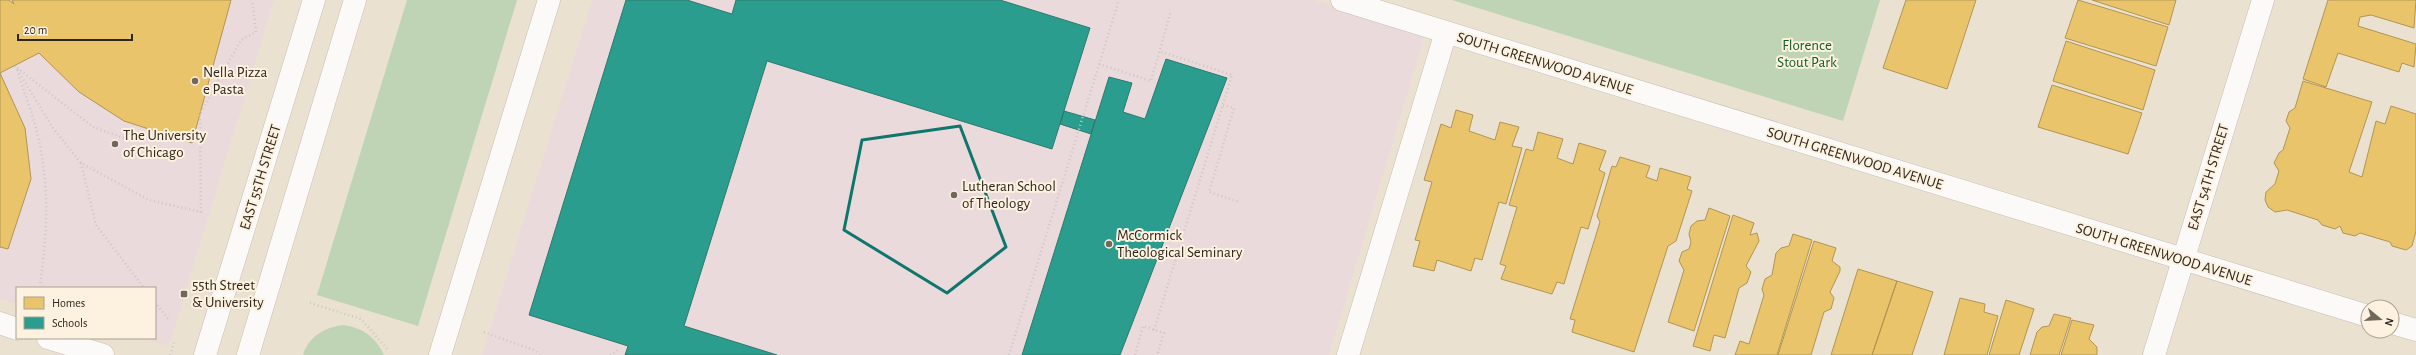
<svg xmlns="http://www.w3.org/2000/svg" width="2416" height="355" font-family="'Alegreya Sans',sans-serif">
<rect width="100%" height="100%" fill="#ebe1d1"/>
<path fill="#eadadb" d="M0,0h274l-105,346 -28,-8h14v-50h-138v16l-17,-5z
M592,0h722l111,34 -96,321h-847z"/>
<path fill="#bed4b4" d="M407,0h110l-99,326 -101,-31z
M1452,0h428l-37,121z
M344,325c19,3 32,12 40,30h-81c6,-19 22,-28 41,-30z"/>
<path fill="#e9c46a" stroke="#b19553" d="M0,0h9l5,4 -2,-4h219l-39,143 -68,-22 -45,-29 -40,-39 -39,20 25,55 6,51 -23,70 -8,-2z
M1906,0h70l-29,89 -64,-21z
M2078,0l90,27 -12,39 -91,-28z
M2092,0h84l-7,25z
M2328,0h88l-2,28 -43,-13 -11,2 -2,9 58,18 -2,23 -12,-4 -3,9 -61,-19 -12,34 -23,-8z
M2066,41l89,29 -12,40 -90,-29z
M2303,81l69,21 -23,70 13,5 14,-56 9,3 6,-18 25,8v117l-4,15 -6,4 -14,-4 -2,-4 -30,-9 -5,3 -12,-3 -3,-7 -5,3 -13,-4 -4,-5 -31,-10 -12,2 -7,-5 -3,-7 1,-8 9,-8 4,-13 -5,-8 5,-10 4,-3 7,-22 -4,-7 3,-9 6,-4z
M2052,85l90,28 -14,41 -90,-27z
M1456,110l17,5 -4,16 26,9 5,-18 19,5 -7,19 10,2 -16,56 -7,-2 -17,58 -7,-2 -4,13 -34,-11 -3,11 -21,-5 7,-25 -5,-1 17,-58 -8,-2 17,-56 10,4z
M1538,132l25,7 -6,19 16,6 6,-21 27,8 -7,19 6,3 -17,56 -7,-2 -17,57 -7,-2 -5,12 -51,-15 5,-13 -6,-2 17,-57 -8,-2 17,-56 7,2z
M1620,157l30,9 -4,11 11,4 3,-13 31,9 -4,12 5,2 -16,50 -8,5 -34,106 -62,-20 3,-12 -5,-1 30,-97 -3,-6 15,-50 4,1z
M1709,208l21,8 -36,115 -26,-9 16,-52 -5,-9 3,-9 7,-3 2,-7 -2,-8 2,-8 6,-5 8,-1z
M1733,215l21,8 -4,12 7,-2 2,8 -13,25 5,6 -4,11 -8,5 -14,50 -11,-3 -4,16 -17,-5z
M1793,234l19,6 -35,115h-42l5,-14 9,3 15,-49 -2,-6 3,-10 7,-4 4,-22 5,-5 8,-2z
M1814,241l22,7 -4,13 8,6v4l-10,21 4,6 -3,11 -7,3 -13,43h-33z
M1858,269l39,12 -25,74h-41z
M1897,281l36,11 -21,63h-40z
M1960,298l25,6 -1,8 14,4 -11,39h-43z
M2006,300l28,9 -15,46h-30z
M2054,314l17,4 -12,37h-29l7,-23 5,-5 7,-1z
M2072,320l22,5 -5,14 8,8v8h-36z"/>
<path fill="#2a9d8f" stroke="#2c7a6d" d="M626,0h61l45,14 4,-14h264l90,28 -38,121 -285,-88 -83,265 93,29h-152l3,-9 -99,-31z
M1166,59l61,19 -107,277h-98l87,-278 23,6 -9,29 22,7z
M1064,111l31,9 -4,14 -31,-10z"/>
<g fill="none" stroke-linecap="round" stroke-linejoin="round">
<defs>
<path id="minor" d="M1342,0l1026,316
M0,323l17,6
M2392,323l24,7
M48,338l55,17
M205,355l109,-355
M248,355l107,-355
M440,355l109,-355
M1348,355l98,-323
M2154,355l109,-355"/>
</defs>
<use href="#minor" stroke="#c7beb2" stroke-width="23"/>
<path stroke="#cbc8c3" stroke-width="2.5" stroke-dasharray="1 3" stroke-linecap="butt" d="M1099,64l52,17 20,-70
M17,70c7,22 16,44 21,67 12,49 9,99 2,148
M1223,105l11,3 -25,84 31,10
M124,138l-31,-11 -78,-61 38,62 28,35 68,37 52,12 -1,-98 41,-74 15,-8 -4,-32
M81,163l15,62 48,63
M155,302l13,17
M310,303l51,16 28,32
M1154,330l78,-255 -73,-24
M484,332l52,19 3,4
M170,355l4,-12
M610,355l8,-5
M1009,355l110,-355
M1135,355l8,-29 21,7 -7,22"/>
<use href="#minor" stroke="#fcfaf8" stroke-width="22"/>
</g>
<path fill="none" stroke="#0f766e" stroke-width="3" stroke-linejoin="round" d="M960,126l46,121 -59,46 -103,-63 18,-90z"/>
<g fill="#71685c" stroke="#fdf1e0" stroke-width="1.5">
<circle cx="195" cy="81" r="4"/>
<circle cx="115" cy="144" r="4"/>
<circle cx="954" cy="195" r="4"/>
<circle cx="1109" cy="244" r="4"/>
<rect x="180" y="290" width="8" height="8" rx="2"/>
</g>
<g text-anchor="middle" stroke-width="4" stroke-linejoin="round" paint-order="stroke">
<g font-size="15" fill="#0e5f21" stroke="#fdf1e0">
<text x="1807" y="50">Florence<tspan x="1807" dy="17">Stout Park</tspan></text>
</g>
<g font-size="15" fill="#2f271d" stroke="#fdf1e0">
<text transform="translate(1545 63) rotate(17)" y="5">SOUTH GREENWOOD AVENUE</text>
<text transform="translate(1855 158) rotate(17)" y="5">SOUTH GREENWOOD AVENUE</text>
<text transform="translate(260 177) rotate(-73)" y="5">EAST 55TH STREET</text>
<text transform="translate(2208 177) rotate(-73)" y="5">EAST 54TH STREET</text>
<text transform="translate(2164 254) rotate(17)" y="5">SOUTH GREENWOOD AVENUE</text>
</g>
<g font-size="15" fill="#2f271d" stroke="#fdf1e0" text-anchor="start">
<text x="203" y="77">Nella Pizza<tspan x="203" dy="17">e Pasta</tspan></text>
<text x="123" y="140">The University<tspan x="123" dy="17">of Chicago</tspan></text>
<text x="962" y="191">Lutheran School<tspan x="962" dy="17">of Theology</tspan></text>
<text x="1117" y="240">McCormick<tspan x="1117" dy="17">Theological Seminary</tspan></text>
<text x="192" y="290">55th Street<tspan x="192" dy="17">&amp; University</tspan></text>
</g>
</g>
<rect x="16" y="287" width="140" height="52" fill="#fdf1e0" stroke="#aba092"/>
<rect x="24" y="297" width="20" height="12" fill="#e9c46a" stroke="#aba092"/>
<text x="52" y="307" font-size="12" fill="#2f271d">Homes</text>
<rect x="24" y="317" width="20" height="12" fill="#2a9d8f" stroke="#aba092"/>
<text x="52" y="327" font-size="12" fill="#2f271d">Schools</text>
<g transform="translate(2380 319) rotate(108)"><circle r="19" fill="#fdf1e0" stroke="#aba092"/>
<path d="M0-3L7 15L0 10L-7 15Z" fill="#71685c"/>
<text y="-6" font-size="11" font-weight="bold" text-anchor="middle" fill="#2f271d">N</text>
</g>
<path d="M18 34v6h114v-6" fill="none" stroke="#2f271d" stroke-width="2"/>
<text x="24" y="34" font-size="12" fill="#2f271d" stroke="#fdf1e0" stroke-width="3" paint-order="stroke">20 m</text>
</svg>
